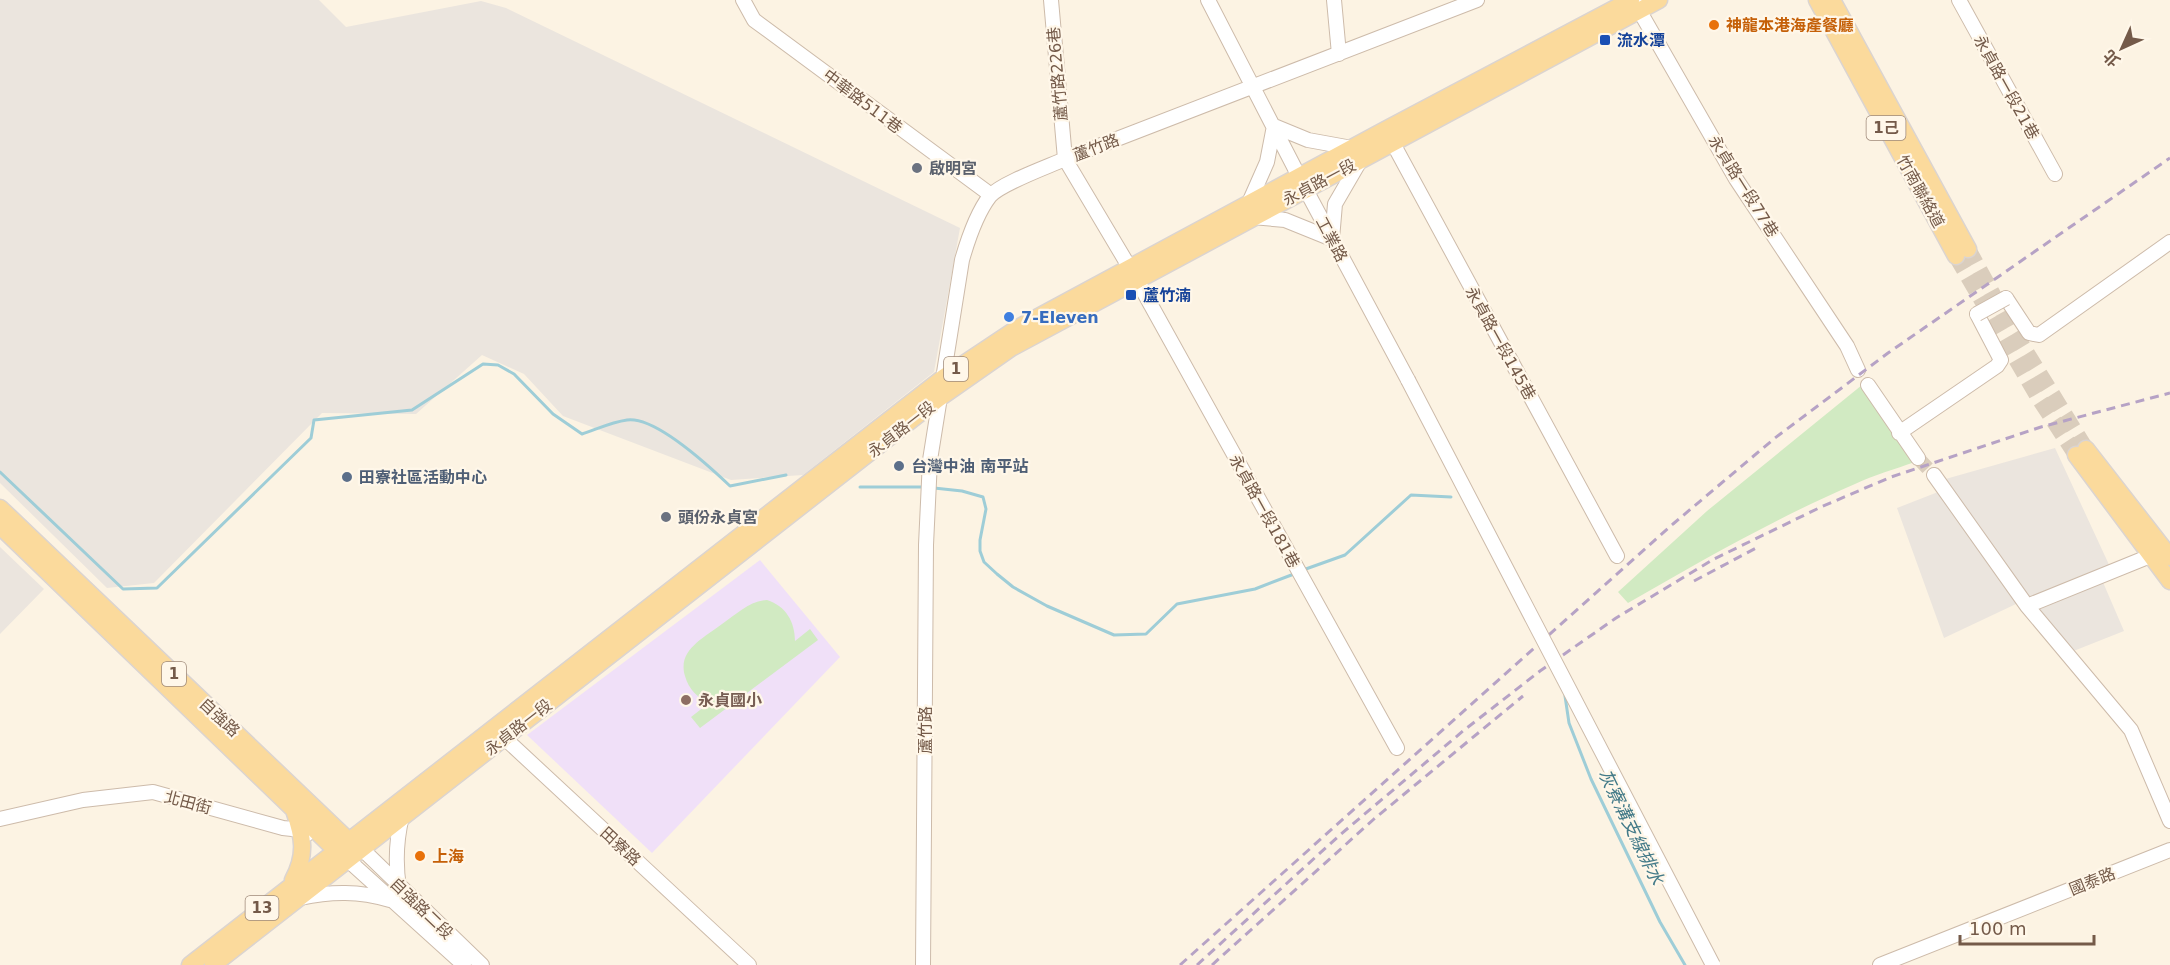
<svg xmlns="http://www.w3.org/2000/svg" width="2170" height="965" font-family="'DejaVu Sans','Noto Sans TC',sans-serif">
<rect width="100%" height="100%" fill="#fcf3e3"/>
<path fill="#ebe5de" d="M0,0h319l27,27 135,-26 25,7 454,220 -26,144 -131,103 -72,5 -168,-64 -39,-42 -42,-19 -66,59 -94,-1 -168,170 -47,5 -107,-105z
M2055,448l56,121 -12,4 25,58 -53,21 -37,-44 -18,-4 -72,34 -47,-130 41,-16 4,-12z
M0,547l44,42 -44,45z"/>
<path fill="#f0e0f8" d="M760,560l80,97 -188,196 -125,-118z"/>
<path fill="#d1eac2" d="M1862,385l53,77c-20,7 -41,13 -60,22 -79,34 -153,76 -227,119l-10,-11 89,-81z
M767,600c19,6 28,22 28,41l15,-12 8,11 -118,88 -9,-11 18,-14c-12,-6 -20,-13 -24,-27 -8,-26 19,-38 37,-52 15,-10 27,-23 45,-24z"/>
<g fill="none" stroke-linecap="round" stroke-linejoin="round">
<path stroke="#9ecdd7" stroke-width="3" d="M0,472l123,117 34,-1 154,-150 3,-18 98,-10 71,-46 15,1 16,9 39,40 29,20c15,-5 30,-12 45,-14 28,-4 83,47 103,66l56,-11
M860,487h64
M934,488l28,3 21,6 3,12 -6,31v11l4,11 13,12 16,13 34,19 67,29 32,-1 31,-30 78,-15 39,-15
M1303,570l42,-15 66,-60 40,2
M1565,696l4,27 22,56 69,143 25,43"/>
<path stroke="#dacdbc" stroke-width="14" stroke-dasharray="14 7" stroke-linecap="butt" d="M1918,458l16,17"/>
<path stroke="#dacdbc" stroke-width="16" stroke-dasharray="16 8" stroke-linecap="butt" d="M1968,249l44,80 74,120
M1956,256l82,141 38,58"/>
<defs>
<path id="minor" d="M743,0l11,20 237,175
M1051,0l14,159 72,121 260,468
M1208,0l98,190 102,190
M1334,0l5,54
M1959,0l96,174
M1635,3l101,176 111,167 11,24
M1389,136l228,420
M1248,205l19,-43 7,-36 34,14 44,8
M1252,217l33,3 47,19 3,-35 25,-43
M2006,298l23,35 10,2 131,-93
M1868,385l50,73
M1899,433l98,-67 4,-6 -24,-46
M1934,475l93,131 104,124 39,91
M2027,606l133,-54
M498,732l251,233
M0,819l83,-19 70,-8 130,36 18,2 6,4
M363,850l119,115
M349,861l115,104
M399,887c-4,-25 -3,-46 3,-71
M300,898c32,-7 59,-7 90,2
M923,965l3,-420 4,-85 32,-200c6,-21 14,-46 28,-64 12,-13 57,-29 75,-37l412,-159
M1880,965l290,-115"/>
<path id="major" d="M1817,0l139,256
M1832,0l136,249
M2086,449l84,108
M2076,455l94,126
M0,508l348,332 9,6
M0,526l343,331
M293,880c14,-26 10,-43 1,-70
M190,965l753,-587 75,-50 367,-198 246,-130
M213,965l725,-566 73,-51 648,-348"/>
</defs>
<use href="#minor" stroke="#cdbbaa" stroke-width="16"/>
<use href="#major" stroke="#dbd4d0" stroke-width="19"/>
<use href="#minor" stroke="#fff" stroke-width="14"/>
<use href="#major" stroke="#fbda9c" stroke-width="16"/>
<path stroke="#b6a2c5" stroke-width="3" stroke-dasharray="9 6" stroke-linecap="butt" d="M1694,581l64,-34
M1180,965l493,-441 102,-86 113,-85 282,-195
M1197,965l144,-131 122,-103 77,-60 76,-53 98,-59 107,-52 70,-30 150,-50 129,-34
M1212,965l162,-146 149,-123"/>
<defs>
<path id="minor-bridge" d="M1977,314l29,-16
M1408,380l305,585"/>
</defs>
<use href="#minor-bridge" stroke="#cdbbaa" stroke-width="16" stroke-linecap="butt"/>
<use href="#minor-bridge" stroke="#fff" stroke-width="14"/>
</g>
<g fill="#e8710a" stroke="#fff7e9" stroke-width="2">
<circle cx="1714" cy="25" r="6"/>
<circle cx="420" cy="856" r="6"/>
</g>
<g fill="#1a4fb4" stroke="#fff7e9" stroke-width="2">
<rect x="1599" y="34" width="12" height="12" rx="3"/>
<rect x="1125" y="289" width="12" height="12" rx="3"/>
</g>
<g fill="#6b7280" stroke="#fff7e9" stroke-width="2">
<circle cx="917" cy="168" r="6"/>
<circle cx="666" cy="517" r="6"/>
</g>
<circle fill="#3f7fe0" stroke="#fff7e9" stroke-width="2" cx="1009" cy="317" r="6"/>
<g fill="#5c6f8a" stroke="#fff7e9" stroke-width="2">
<circle cx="899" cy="466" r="6"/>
<circle cx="347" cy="477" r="6"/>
</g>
<circle fill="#8d6e63" stroke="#fff7e9" stroke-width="2" cx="686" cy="700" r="6"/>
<g text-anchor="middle" stroke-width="4.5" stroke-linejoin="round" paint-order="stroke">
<g fill="#fff7e9" stroke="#9e8979" stroke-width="1.5">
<rect x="1866.5" y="116" width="39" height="24" rx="4.5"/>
<rect x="944" y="357" width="24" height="24" rx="4.5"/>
<rect x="162" y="662" width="24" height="24" rx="4.5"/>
<rect x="245.5" y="896" width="33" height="24" rx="4.5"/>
</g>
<g font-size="15" font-weight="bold" fill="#745a49">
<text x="1886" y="133">1己</text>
<text x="956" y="374">1</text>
<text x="174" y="679">1</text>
<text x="262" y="913">13</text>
</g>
<g font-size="16" font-weight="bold" fill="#c56008" stroke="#fff7e9" text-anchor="start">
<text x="1726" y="31">神龍本港海產餐廳</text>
<text x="432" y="862">上海</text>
</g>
<g font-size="16" font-weight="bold" fill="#164399" stroke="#fff7e9" text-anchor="start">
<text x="1617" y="46">流水潭</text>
<text x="1143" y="301">蘆竹湳</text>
</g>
<g font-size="16" fill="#745a49" stroke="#fff7e9">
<text transform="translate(1057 74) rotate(-95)" y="6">蘆竹路226巷</text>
<text transform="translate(2007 87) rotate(61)" y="6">永貞路一段21巷</text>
<text transform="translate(863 101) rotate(37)" y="6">中華路511巷</text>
<text transform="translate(1096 147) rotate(-21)" y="6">蘆竹路</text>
<text transform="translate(1319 182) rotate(-28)" y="6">永貞路一段</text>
<text transform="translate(1744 186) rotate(58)" y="6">永貞路一段77巷</text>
<text transform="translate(1921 191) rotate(61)" y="6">竹南聯絡道</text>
<text transform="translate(1332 239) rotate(62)" y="6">工業路</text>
<text transform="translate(1501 343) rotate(61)" y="6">永貞路一段145巷</text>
<text transform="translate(901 429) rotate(-38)" y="6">永貞路一段</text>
<text transform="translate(1265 511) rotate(61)" y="6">永貞路一段181巷</text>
<text transform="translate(220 717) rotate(43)" y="6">自強路</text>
<text transform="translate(518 727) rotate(-38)" y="6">永貞路一段</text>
<text transform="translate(925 730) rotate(-90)" y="6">蘆竹路</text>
<text transform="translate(188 802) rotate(15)" y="6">北田街</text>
<text transform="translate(621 846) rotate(43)" y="6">田寮路</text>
<text transform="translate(2092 881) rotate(-22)" y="6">國泰路</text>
<text transform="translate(422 908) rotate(44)" y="6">自強路二段</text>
</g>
<g font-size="16" font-weight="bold" fill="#5b616d" stroke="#fff7e9" text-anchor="start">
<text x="929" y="174">啟明宮</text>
<text x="678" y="523">頭份永貞宮</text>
</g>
<g font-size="16" font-weight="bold" fill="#366cbe" stroke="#fff7e9" text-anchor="start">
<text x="1021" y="323">7-Eleven</text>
</g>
<g font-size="16" font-weight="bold" fill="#4e5e75" stroke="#fff7e9" text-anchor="start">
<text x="911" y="472">台灣中油 南平站</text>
<text x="359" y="483">田寮社區活動中心</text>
</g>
<g font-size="16" font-weight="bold" fill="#785e54" stroke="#fff7e9" text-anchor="start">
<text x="698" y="706">永貞國小</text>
</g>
<g font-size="18" font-style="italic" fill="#437a88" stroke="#fff7e9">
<text transform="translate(1631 827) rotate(64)" y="6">灰寮溝支線排水</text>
</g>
</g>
<g transform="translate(2122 48) rotate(225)" stroke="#fff7e9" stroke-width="4.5" paint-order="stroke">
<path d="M0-4.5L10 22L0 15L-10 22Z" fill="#745a49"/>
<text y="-9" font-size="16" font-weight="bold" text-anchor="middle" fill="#745a49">北</text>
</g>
<path d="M1960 935v9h134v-9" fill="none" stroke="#745a49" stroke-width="3"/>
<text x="1969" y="935" font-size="18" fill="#745a49" stroke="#fff7e9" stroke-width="4.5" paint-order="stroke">100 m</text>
</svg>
